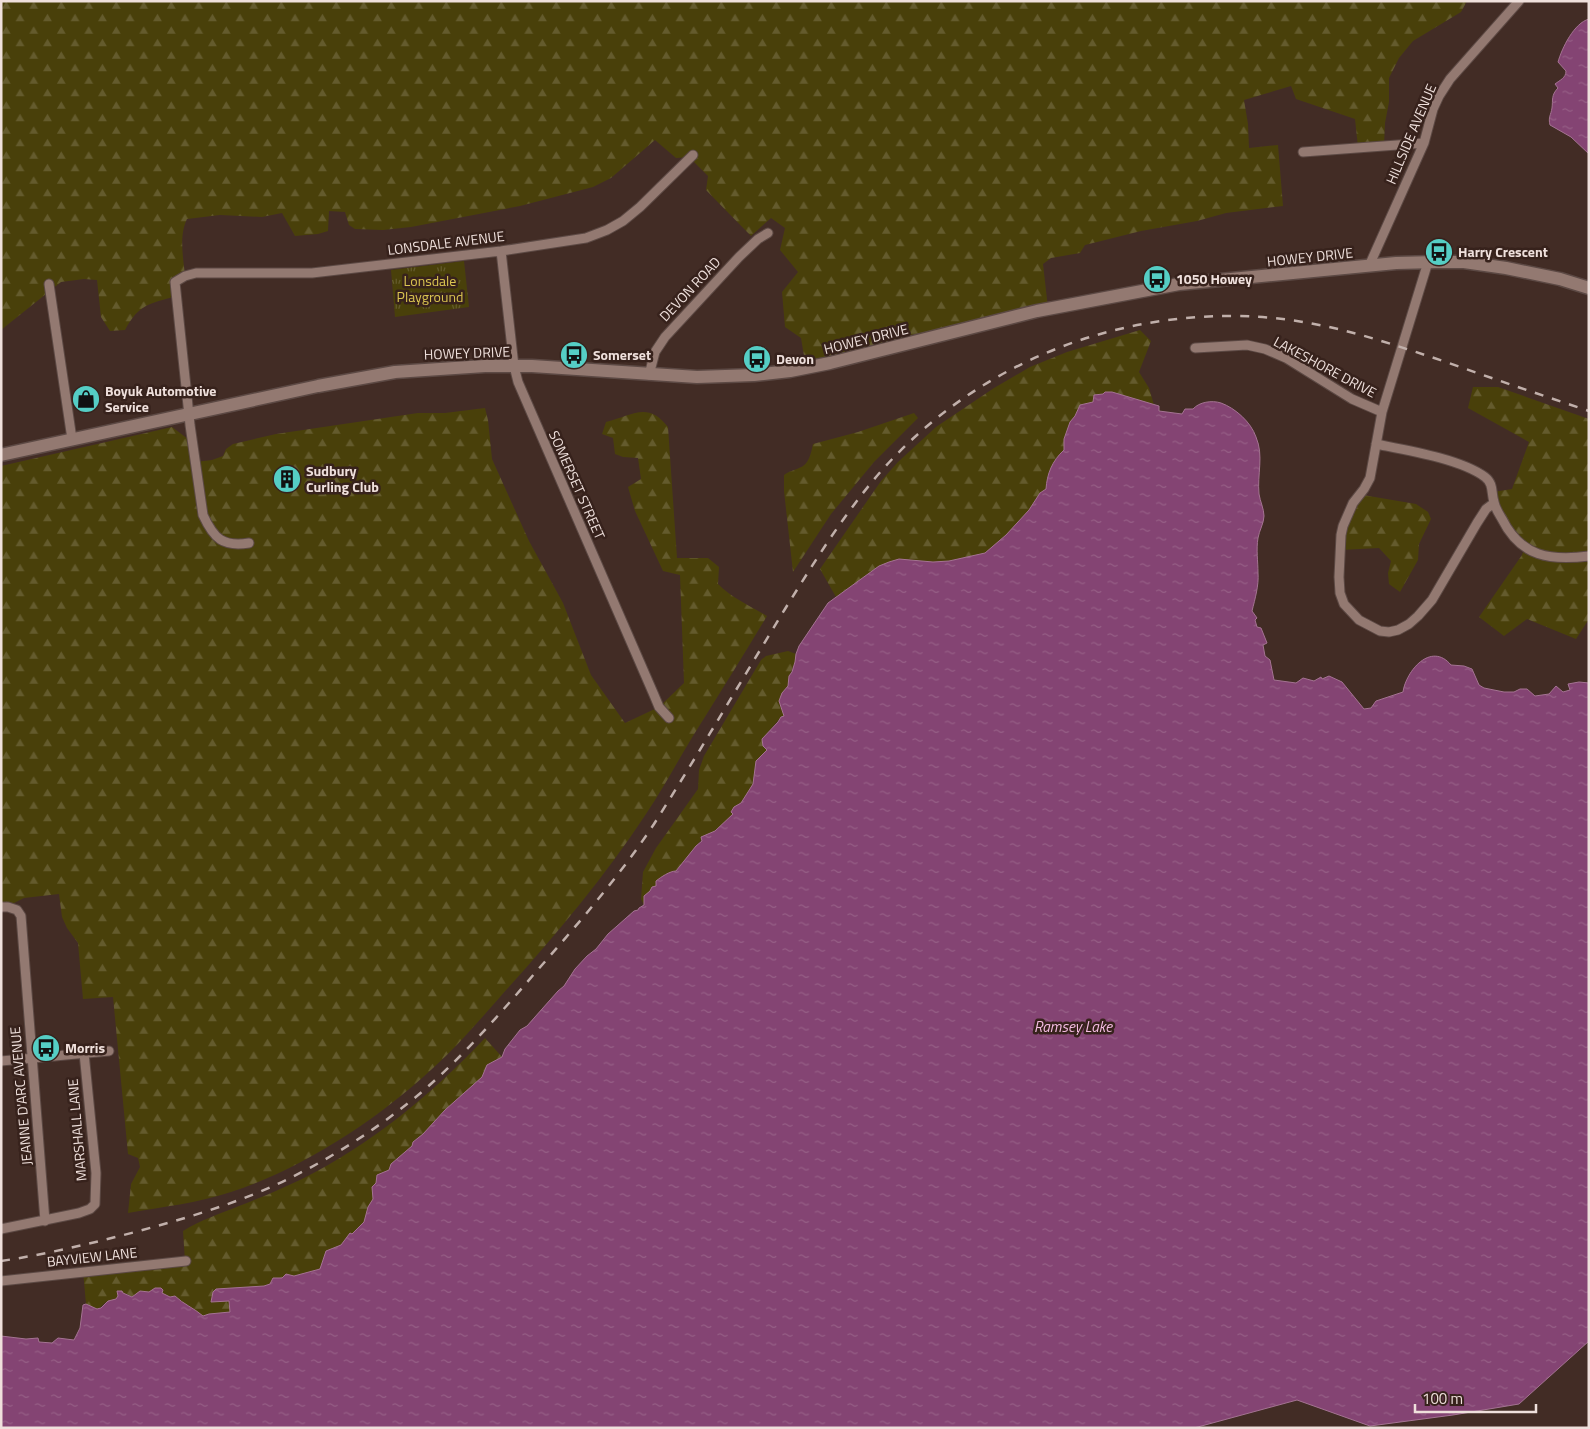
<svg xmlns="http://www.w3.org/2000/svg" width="1590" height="1429" font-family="'Titillium Web',sans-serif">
<defs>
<pattern id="forest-firs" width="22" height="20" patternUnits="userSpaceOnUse" patternTransform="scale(1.25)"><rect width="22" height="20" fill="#49400a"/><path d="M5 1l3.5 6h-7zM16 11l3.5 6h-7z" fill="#645b2d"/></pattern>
<pattern id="park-tufts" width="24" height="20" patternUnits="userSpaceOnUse" patternTransform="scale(1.25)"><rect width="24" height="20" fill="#49400a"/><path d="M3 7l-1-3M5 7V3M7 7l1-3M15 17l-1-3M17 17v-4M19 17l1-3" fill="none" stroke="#645b2d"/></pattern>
<pattern id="water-ripples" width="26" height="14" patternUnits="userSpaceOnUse" patternTransform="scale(1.25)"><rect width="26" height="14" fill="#844473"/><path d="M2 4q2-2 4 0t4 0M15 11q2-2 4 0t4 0" fill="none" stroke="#965f86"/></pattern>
</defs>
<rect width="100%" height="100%" fill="#422c25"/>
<path fill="url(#forest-firs)" d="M1,1h1466l-6,11 -48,29 -14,17 -10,20v24l-4,21 -1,22 -26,2 -3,-28 -59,-20 -5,-13 -47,14 4,24 1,24 29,-3 5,61 -57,7 -29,8 -56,10 -56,14 -5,8 -29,5 -8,6 5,44 -242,60 -5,-30 -16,-11 -3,-35 16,-20 -18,-22 5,-22 -14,-10 -20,18 -45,-46 2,-14 -19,-19 -13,1 -21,-18 -44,38 -18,9 -73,19 -109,21 -28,3 -28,-1 -6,-4 -4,-13 -16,-1 -1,20 -10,3 -23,2 -13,-23 -20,4 -42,-2 -33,4c-8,16 -4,38 -2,56l-11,7 2,14c-27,8 -37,8 -51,34l-15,1 -9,-14 -4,-37 -13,-1 -23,3 -60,48z
M1140,330l11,11 -12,31 10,16 5,17 -42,-13h-7l-2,2h-5l-5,8 -13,3 -5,11 -5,6 -6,17v11c-11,11 -18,24 -18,39l-6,4 -11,17 -23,25 -21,18 -36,8 -16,1 -25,-2 -29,6 -43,31 -16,-28 61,-88 17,-19 38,-35 58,-39 36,-21 37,-15z
M1473,387h25l91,32v200l-13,20 -49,-20 -23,17 -25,-19 43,-62 3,-8 -10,-7 -22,-48 19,-3 17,-47 -61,-34z
M485,408l3,12 4,39 37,82 34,62 28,72 34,48 34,-16 25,-24 -4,-108 -17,-4 -28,-60 -7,-24 13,-8 -3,-21 -15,-1 -8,-3 -2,-16 -11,-4 4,-12c27,-7 42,-21 62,5l9,131h31l11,9 -1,17c14,14 32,22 49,32 -24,40 -49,80 -74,120 -16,26 -30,53 -47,78 -41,62 -89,120 -139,175 -24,27 -48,56 -75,80 -55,51 -130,100 -201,123 -33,11 -69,15 -103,21l3,-29 9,-17 -2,-9 -10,-4 -15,-157 -30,2 -5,-56 -11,-15 -5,-11 -3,-23 -35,4 -16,8 -7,1v-441l171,-39 20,15 3,20 17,-2 11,-4 3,-7 7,-5 43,-10 142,-21h27z
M914,413l4,5 -44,44 -43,52 -38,58 -9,-81v-16c5,-4 9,-4 15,-7 10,-3 12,-15 14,-24l45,-12z
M1363,495l53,9 12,8 3,7 -12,25 -1,16 -18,32 -11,-8 -1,-11 3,-12 -12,-13 -38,2 3,-24z
M788,651l8,3 -1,8 -7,18v6c-10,10 -8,18 -4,30l-3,1 -19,22 5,11 -11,11 -3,23 -12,19 -7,4 -1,7 -18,18 -10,3 -29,36 -9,2 -11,13 -12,19 -3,-6 2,-27 13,-24 42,-59 1,-19 5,-14 57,-96 5,-4z
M485,1038l17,19 -15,8 -5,12 -37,33 -22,24 -10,8 -1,4 -21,18 -2,6 -12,5 -1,8 -4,4 1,12 -9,23 -12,12h-2l-9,11 -15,6 -6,18 -26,7 -12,2 -18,8 -48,3 13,12 1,11 -21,2 -6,2 -24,-16 -25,-10 -5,2 -9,-1 -8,6 -5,-3 -9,-2v4l-2,3c-3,1 -5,1 -8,2 -10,5 -6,13 -22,3l-3,-33 102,-10 -2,-30c18,-11 36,-17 56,-25 21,-8 42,-17 63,-27 70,-35 130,-85 183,-141z"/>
<path fill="url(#park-tufts)" d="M464,261l5,46 -74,10 -4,-47z"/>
<path fill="url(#water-ripples)" stroke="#a47392" d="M1589,19v135l-18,-17 -21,-12c-2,-8 1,-10 2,-17 1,-8 -1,-13 6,-20l-3,-4c5,-4 11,-6 11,-13l-8,-9c4,-14 16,-39 31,-43z
M1105,392h7l47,14v5l23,3 3,-5h8c6,-7 19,-9 28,-6 14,5 30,19 35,34 8,19 1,37 3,57 1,7 5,15 5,22 0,7 -5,15 -6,22 -2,12 0,23 0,35 1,12 -3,26 -6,38l5,7 -2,2 2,7 4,1 6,15 -4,2 2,11 5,4 4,20 22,3 7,-5 11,3 7,-4 1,2 7,-3 13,6 22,27 7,-1 5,-7 27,-9c3,-21 28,-51 48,-27l13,1 8,3 7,16 5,3 20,4h10l6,-3h7l8,7 14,-2 7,-8 7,6 7,-2 -2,-6 11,-2 10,1v658l-70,63 -66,11 -83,11 -73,-26 -103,28h-1193v-92l25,3 12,-1 1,4 13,1 6,-5 16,2 6,-12 3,-23 3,-1 11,5 4,-1 7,-7 8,-2 2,-3 -1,-5h5l1,2 9,4 8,-6 9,1 6,-4h6l2,2 -1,3 8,4 5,-1c8,8 19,12 28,20l6,-2 21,-2 -1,-11 -18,1 2,-10 3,-3 48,-3 6,-2 3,-6h9l4,-4 8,2 26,-7 6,-18 15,-6 9,-12 2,1 12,-12 4,-15 5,-8 -1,-12 4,-4 1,-8 12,-5 2,-6 21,-18 1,-4 10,-8 22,-24 37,-33 5,-12 15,-8 3,-8 15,-19 7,-4 31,-35 6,-5 11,-17 12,-13 9,-7 12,-15 26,-23 4,-1 1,-2 5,-3v-9l6,-5 2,-4 4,-1v-5c5,-4 14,-10 20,-10l20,-25 6,-5 -1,-4 14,-6 18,-17 -2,-2 3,-5 7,-4 12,-19 3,-23 11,-11 -4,-4 -1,-7 16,-17 3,-5 3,-1 -5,-15 3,-8 6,-7 1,-10 3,-4 3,-10 1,-8 3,-8 29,-43 51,-37 10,-4 10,-3 34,3 16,-1 36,-8 21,-18 23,-25 11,-17 6,-4c1,-15 6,-28 18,-39v-11l6,-17 5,-6 5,-11 13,-3 1,-7 9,-1z"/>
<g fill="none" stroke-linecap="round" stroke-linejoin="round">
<defs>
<path id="minor" d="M1303,152l121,-9
M501,251l13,115 4,16 136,313 5,12 10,11
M1428,262l-46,150 -12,66 -6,11 -11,14 -10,23 -2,9 -2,42 1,16 4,11 15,16 21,11 9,1 9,-2 11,-6 9,-8 14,-16 45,-77 9,-14 8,-6
M1369,266l55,-123 9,-34 6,-13 11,-17 69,-78
M49,284l23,155
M1195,348l52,-3 18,4 21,9 66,41 30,13
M649,375l6,-23 10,-15 74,-80 19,-18 10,-6
M1376,444c30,6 85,15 109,33 9,7 6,16 9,25 1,6 5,12 8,17 19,38 48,42 87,37
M249,543c-26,4 -35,-4 -46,-28l-13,-90 -15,-143 10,-6 11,-3h116l189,-22 85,-13 21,-8 16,-9 17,-14 53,-52
M1,907h7l9,3 4,6 24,305
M1,1061l108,-10
M1,1229l78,-16 11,-4 5,-5 1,-31 -12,-120
M1,1281l185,-20"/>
<path id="secondary" d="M1,455l317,-69 77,-14 90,-6h47l165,11 57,-2 36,-4 40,-8 207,-52 142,-27 217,-21 40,-1h28l42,6 54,11 29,9"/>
</defs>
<use href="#minor" stroke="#5c4944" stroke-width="11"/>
<use href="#secondary" stroke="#5c4944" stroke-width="15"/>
<use href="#minor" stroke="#937971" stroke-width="9"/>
<use href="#secondary" stroke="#937971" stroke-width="12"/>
<path stroke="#c1b0ab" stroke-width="2.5" stroke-dasharray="9 9" stroke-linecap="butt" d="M1,1261c47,-7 92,-18 138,-30 51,-14 103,-29 151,-53 45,-22 88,-50 127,-82 43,-36 81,-80 118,-123 42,-48 84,-96 119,-149 45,-71 87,-143 131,-215 30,-48 60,-97 98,-140 89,-99 215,-153 348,-153 80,0 140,21 215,46 48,17 95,33 143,49"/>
</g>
<defs>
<symbol id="bus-disc" viewBox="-11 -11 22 22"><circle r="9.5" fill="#55cec5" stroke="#37221c"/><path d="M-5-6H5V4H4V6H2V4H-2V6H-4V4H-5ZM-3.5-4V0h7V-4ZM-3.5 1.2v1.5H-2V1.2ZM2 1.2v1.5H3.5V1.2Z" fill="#111"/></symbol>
<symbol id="shop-disc" viewBox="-11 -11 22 22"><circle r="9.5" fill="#55cec5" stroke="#37221c"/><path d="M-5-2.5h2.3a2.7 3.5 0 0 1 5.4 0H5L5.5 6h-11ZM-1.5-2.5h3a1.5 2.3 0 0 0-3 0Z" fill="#111"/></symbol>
<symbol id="building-disc" viewBox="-11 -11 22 22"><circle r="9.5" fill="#55cec5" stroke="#37221c"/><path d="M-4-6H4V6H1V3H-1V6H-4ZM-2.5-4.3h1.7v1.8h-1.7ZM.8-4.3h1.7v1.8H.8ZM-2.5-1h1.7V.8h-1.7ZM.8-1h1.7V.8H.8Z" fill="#111"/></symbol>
</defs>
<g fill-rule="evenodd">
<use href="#bus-disc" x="1423" y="236" width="32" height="32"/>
<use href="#bus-disc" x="1141" y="263" width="32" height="32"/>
<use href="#bus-disc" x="558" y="339" width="32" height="32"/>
<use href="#bus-disc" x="741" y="343" width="32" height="32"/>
<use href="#shop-disc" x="70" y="383" width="32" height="32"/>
<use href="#building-disc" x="271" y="463" width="32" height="32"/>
<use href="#bus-disc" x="30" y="1032" width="32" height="32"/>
</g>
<g text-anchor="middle" stroke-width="5" stroke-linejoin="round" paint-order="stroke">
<g font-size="14" fill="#efe0dc" stroke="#37221c">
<text transform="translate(1411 134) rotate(-67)" y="5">HILLSIDE AVENUE</text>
<text transform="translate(446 243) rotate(-7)" y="5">LONSDALE AVENUE</text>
<text transform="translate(1310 257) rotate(-6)" y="5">HOWEY DRIVE</text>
<text transform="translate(690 289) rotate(-47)" y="5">DEVON ROAD</text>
<text transform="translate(866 339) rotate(-14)" y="5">HOWEY DRIVE</text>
<text transform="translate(467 353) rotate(-2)" y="5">HOWEY DRIVE</text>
<text transform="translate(1325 367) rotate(28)" y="5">LAKESHORE DRIVE</text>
<text transform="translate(577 485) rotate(66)" y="5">SOMERSET STREET</text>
<text transform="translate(21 1096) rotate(-95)" y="5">JEANNE D'ARC AVENUE</text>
<text transform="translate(77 1130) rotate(-95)" y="5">MARSHALL LANE</text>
<text transform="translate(92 1257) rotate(-6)" y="5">BAYVIEW LANE</text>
</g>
<g font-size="14" font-weight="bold" fill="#efe0dc" stroke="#37221c" text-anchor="start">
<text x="1458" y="257">Harry Crescent</text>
<text x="1176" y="284">1050 Howey</text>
<text x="593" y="360">Somerset</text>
<text x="776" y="364">Devon</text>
<text x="105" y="396">Boyuk Automotive<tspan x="105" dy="16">Service</tspan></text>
<text x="306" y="476">Sudbury<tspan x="306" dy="16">Curling Club</tspan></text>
<text x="65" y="1053">Morris</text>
</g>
<g font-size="14" fill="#dbc551" stroke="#37221c">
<text x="430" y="286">Lonsdale<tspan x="430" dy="16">Playground</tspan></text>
</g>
<g font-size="15" font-style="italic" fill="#f6bde4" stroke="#37221c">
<text x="1073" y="1032">Ramsey Lake</text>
</g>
</g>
<rect width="1590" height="1429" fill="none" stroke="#efe0dc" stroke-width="5"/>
<path d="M1415 1404v8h121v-8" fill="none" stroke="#efe0dc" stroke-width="2.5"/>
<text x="1422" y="1404" font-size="15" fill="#efe0dc" stroke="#37221c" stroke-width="4" paint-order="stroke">100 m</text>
</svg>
